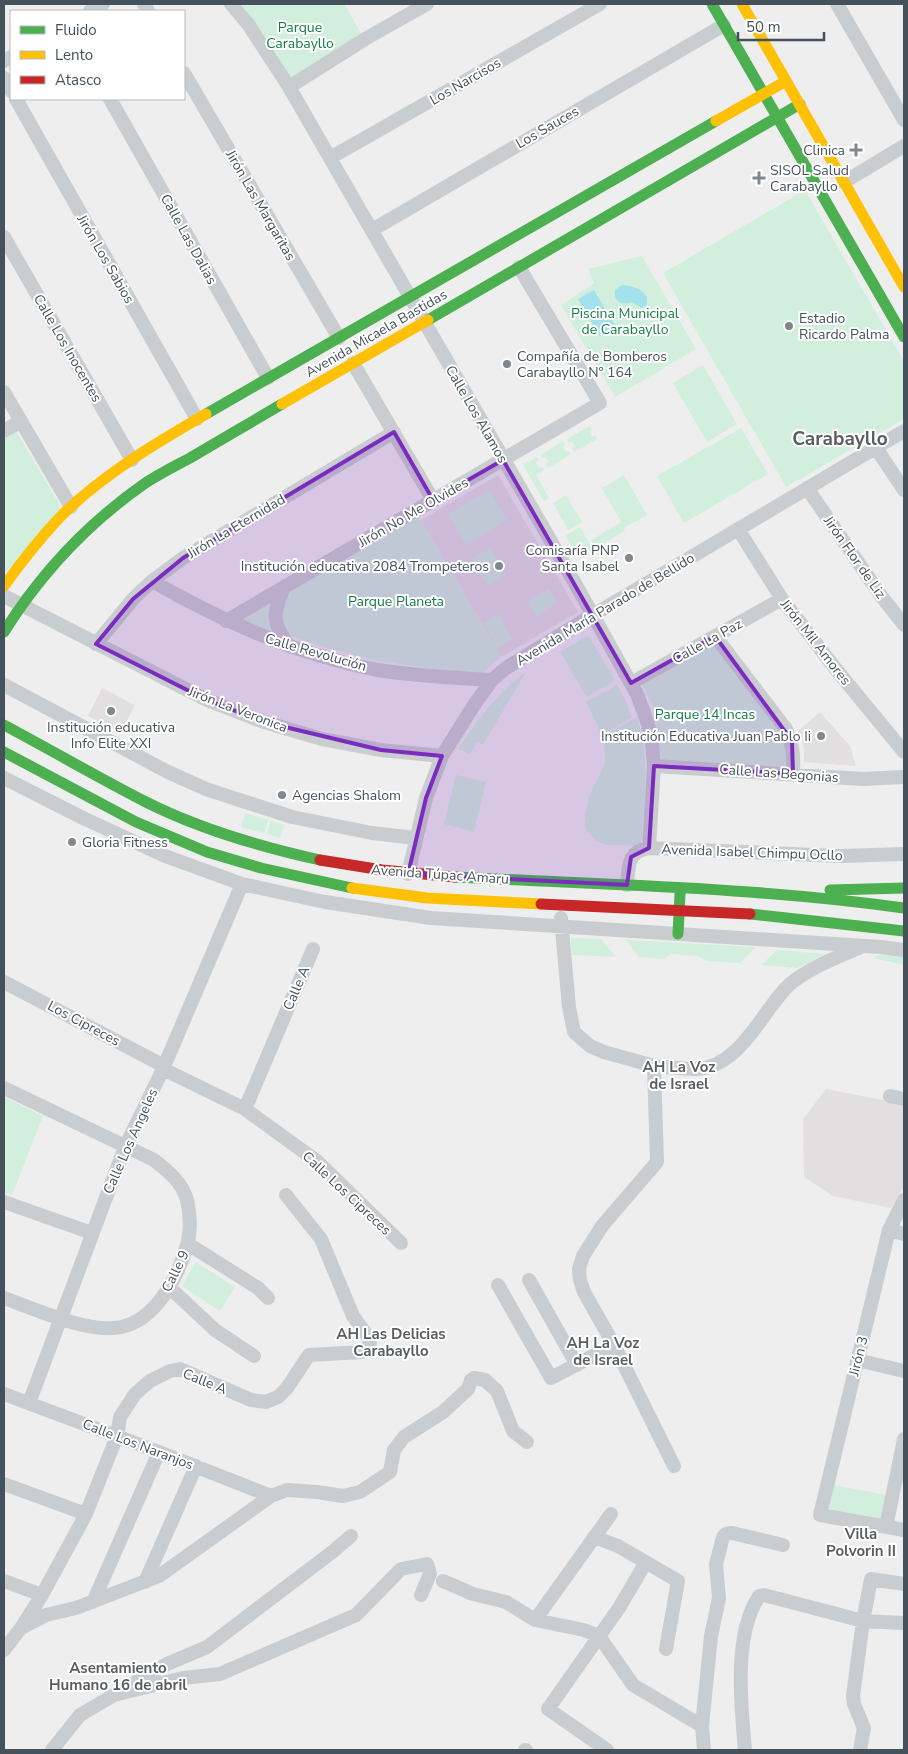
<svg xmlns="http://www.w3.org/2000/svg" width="908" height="1754" font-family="'Nunito Sans',sans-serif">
<rect width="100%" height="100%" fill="#efeeee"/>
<path fill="#e1dfe0" d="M498,475l80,137 -77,45 -80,-137z
M102,688l33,17 -14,28 -33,-17z
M820,712l30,34 6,20 -52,-4v-15l-6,-16z
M826,1089l78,15v82l-13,22 -58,-12 -29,-19 -1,-58z"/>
<path fill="#d1efdc" d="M241,4h103l17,29 -70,45z
M805,190l99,171v58l-118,68 -123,-214z
M642,256l54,93 -81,48 -54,-92 33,-22 -6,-14z
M703,365l34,59 -30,18 -34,-59z
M590,426l2,4 -3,1 3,6 3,-2 2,4 -22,13 -3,-4 3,-2 -3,-5 -3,2 -2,-4z
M741,428l27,46 -84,49 -27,-47z
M16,431l45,76 -57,68v-136z
M563,441l2,4 -2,2 3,5 2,-1 3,3 -23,14 -2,-4 2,-2 -3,-5 -2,1 -3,-3z
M537,457l2,3 -3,3 3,5 3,-2 2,4 -8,5 13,23 -5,3 -21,-36z
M624,475l23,40 -23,13 1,3 -29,17 -5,-8 30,-18 -19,-34z
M489,490l18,30 -41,25 -18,-31z
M566,495l16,27 -14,8 -15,-27z
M419,517l82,140 -19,16 -42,-3 -61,-9 -55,-14 -36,-12 -5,-8 -1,-25 7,-10z
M580,527l13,22 -15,9 -13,-22z
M490,548l16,27 -18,11 -16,-27z
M549,589l9,14 -22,13 -8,-15z
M271,601l-3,19 4,16 -37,-14z
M498,614l15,25 -16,9 -14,-25z
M588,635l27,45 -28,17 -27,-45z
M713,644l68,88 6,11 2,24 -127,-5 -8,-53 -12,-25z
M526,672l-43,73 -6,-3 -7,12 -12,-5c20,-30 39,-56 68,-77z
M617,685l10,18 4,15 -29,17 -16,-33z
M637,717c14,42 7,86 4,129l-35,-1 -11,-5 -9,-10 -1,-14 5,-22 15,-31 -1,-27z
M456,775l30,7 -12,50 -30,-8z
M245,813l23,7 -4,13 -23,-6z
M270,821l14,4 -4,13 -13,-4z
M571,938l30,1 15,18 -44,-2z
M626,940l130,7 -16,16 -34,-2 -8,-5 -27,-2 -8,5 -24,-2z
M777,950l49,4 -29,14 -36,-3z
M888,951l16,3v11l-31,-7z
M4,1097l39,19 -31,79 -8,-3z
M196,1262l39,25 -15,24 -38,-25z
M834,1485l52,10 -4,24 -53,-9z"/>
<path fill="#a5e0ed" d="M622,285c10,1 20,3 25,12v8l-5,3 -10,-6c-10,4 -19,0 -17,-12z
M594,290l21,36 -16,9 -21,-36z"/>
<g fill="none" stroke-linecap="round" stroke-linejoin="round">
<path stroke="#cacdcf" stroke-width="14" d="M144,4l4,7
M231,4l17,20 41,63 278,482 70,125 11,30 4,18 2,24 -5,82
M837,4l67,116
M90,11l13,-7
M4,61l7,-4
M184,73l155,265
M4,78l7,13
M289,87l76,-48 62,-35
M16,99l181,320
M110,99l158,279
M330,158l270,-154
M844,182l60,-36
M372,230l352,-205
M4,237l128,223
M353,363l80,137
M4,392l67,115
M4,431l17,-10
M876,448l28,42
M807,488l75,109 22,28
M738,529l44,70 53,69 69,84
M152,581c71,41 145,74 226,89 38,6 76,8 114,10
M284,588c-12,25 -12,36 5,58
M4,596l203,104 57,22 58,17 59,11 61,6
M226,621l374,-218 -81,-136
M715,636l71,93c7,15 8,28 7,45
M96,644l37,-45 19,-18 31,-23 211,-126
M631,683l151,-84
M4,685l164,87 38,17 86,28 80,16 43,5
M654,766l209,13 41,-2
M4,778l79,40 82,38 77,28 83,18 106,16 450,29 23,3
M408,874l18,-76 16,-42 32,-51 18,-25 14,-12 77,-47 321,-190
M627,885c2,-20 0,-33 22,-37l192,8 63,-2
M561,918l8,89 5,25 16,14 14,6 50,14 3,96 -55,64 -19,30 -4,13 1,11 4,12 30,53 60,121
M4,982l160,84
M654,1066c13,1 28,3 42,3 42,-1 64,-53 89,-80 15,-17 52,-32 74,-41
M163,1069l82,40 73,53 83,81
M4,1088l150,72c14,11 28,22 33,40 3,14 4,32 0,45 -9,32 -31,75 -66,82 -32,7 -86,-18 -117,-29
M890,1096l14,3
M245,1109l68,-160
M904,1200l-15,30 -69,285 84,15
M4,1202l88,31
M889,1230l15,4
M188,1244l70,44 10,10
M529,1280l48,85
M498,1285l53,93 63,-33
M169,1287l46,43 39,26
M857,1360l47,11
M4,1394l155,58 112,44
M29,1403l96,-256 38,-78 79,-185
M4,1484l82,30
M886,1527l18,-88
M594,1537l24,9 60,35 -12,68
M4,1581l38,14
M443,1581l30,13 33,8 29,18 49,10 15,6 34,49 69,41 2,24
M145,1582l51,-116
M93,1602l66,-150
M535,1620l76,-106
M21,1628l25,-13 30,-7 83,-32 112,-80 16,-6 30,2 26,4 17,-4 30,-20 4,-22 10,-13 39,-25 25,-23 3,-9 3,-2 11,2 12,11 16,40 14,11
M4,1650l17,-22 21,-33 44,-81 31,-78 3,-19 15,-23 15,-13 20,-10 10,-2 71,31 15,2 12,-5 9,-9 22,-33 54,-3 4,-3 3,-5 -1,-6 -16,-22 -32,-77 -35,-44
M114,1695l69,-17 37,-4 136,-59 45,-46 26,-5 3,10 -9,21
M702,1726l9,-90 8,-38 -3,-34 7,-27 3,-3 6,-1 51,12
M52,1750l28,-35 87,-51 40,-17 124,-94 20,-17
M525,1750h1
M607,1750l-59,-41 71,-101 27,-46
M745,1750c-4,-46 -12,-114 14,-154l5,-1 99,26 41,2
M860,1750l4,-22 -10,-24 -1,-8 10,-75 8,-42 33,5"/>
<path stroke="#4caf50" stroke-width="11" d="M712,4l192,333
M428,320l372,-216
M206,414l510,-293
M4,632c37,-59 83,-108 140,-148 15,-10 31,-18 46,-26 31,-18 61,-36 92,-54
M4,725c47,25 93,52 140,76 55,28 117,46 176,59
M4,752l132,70 71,30 54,16 91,20
M455,877c150,8 300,10 449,31
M830,890l74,-2
M750,914l154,17
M678,934l2,-40"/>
<path stroke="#ffc107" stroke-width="11" d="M742,4l162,283
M716,121l70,-40
M282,404l146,-84
M4,586c18,-25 37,-49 58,-71 42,-41 94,-72 144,-101
M352,888l75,10 114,6"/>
<path stroke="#c62828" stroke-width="11" d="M320,860l62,10 73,7
M541,904l209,10"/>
</g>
<path fill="#7b2cbf" fill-opacity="0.2" stroke="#7b2cbf" stroke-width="4" stroke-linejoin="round" d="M394,432l39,68 70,-40 128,223 84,-47 77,105 1,33 -139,-8 -5,82 -18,9 -4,28 -219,-11 18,-76 16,-42 -61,-6 -117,-28 -57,-22 -111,-56 37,-45 50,-41z"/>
<g fill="#80888e" stroke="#fff" stroke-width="2">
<path d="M853.5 142.5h5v5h5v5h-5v5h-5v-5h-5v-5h5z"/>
<path d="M756.5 170.5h5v5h5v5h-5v5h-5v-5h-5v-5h5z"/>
<circle cx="789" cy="326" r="5"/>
<circle cx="507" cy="364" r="5"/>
<circle cx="629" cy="558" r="5"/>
<circle cx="499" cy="566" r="5"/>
<circle cx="111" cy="711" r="5"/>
<circle cx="821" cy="736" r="5"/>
<circle cx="282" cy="795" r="5"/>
<circle cx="72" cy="842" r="5"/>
</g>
<g text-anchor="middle" stroke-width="4" stroke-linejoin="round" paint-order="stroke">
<g font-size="14" fill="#147d46" stroke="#fff">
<text x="300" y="32">Parque<tspan x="300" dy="16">Carabayllo</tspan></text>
<text x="625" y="318">Piscina Municipal<tspan x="625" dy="16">de Carabayllo</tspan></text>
<text x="396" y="606">Parque Planeta</text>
<text x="705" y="719">Parque 14 Incas</text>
</g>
<g font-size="14" fill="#45515b" stroke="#fff">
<text transform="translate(465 81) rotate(-30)" y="5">Los Narcisos</text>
<text transform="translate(547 127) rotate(-30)" y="5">Los Sauces</text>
<text transform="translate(261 205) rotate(60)" y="5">Jirón Las Margaritas</text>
<text transform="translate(189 239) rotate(61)" y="5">Calle Las Dalias</text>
<text transform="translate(106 259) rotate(60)" y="5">Jirón Los Sabios</text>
<text transform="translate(376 333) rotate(-30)" y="5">Avenida Micaela Bastidas</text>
<text transform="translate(68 348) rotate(60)" y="5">Calle Los Inocentes</text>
<text transform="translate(477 414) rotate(60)" y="5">Calle Los Alamos</text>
<text transform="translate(413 512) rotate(-30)" y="5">Jirón No Me Olvides</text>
<text transform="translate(236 526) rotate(-31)" y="5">Jirón La Eternidad</text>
<text transform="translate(855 557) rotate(55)" y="5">Jirón Flor de Liz</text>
<text transform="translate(605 609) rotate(-31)" y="5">Avenida María Parado de Bellido</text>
<text transform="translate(707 641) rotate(-29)" y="5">Calle La Paz</text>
<text transform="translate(816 642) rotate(52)" y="5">Jirón Mil Amores</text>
<text transform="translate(316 652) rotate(16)" y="5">Calle Revolución</text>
<text transform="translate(238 709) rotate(21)" y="5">Jirón La Veronica</text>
<text transform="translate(779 773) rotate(4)" y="5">Calle Las Begonias</text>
<text transform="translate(752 852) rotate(2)" y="5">Avenida Isabel Chimpu Ocllo</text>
<text transform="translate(440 874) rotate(4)" y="5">Avenida Túpac Amaru</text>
<text transform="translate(296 988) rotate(-67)" y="5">Calle A</text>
<text transform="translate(84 1023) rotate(28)" y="5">Los Cipreces</text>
<text transform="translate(130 1141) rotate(-66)" y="5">Calle Los Angeles</text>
<text transform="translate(347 1193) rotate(43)" y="5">Calle Los Cipreces</text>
<text transform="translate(175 1271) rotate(-64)" y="5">Calle 9</text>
<text transform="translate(858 1356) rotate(-76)" y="5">Jirón 3</text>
<text transform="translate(205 1381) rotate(22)" y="5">Calle A</text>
<text transform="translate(138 1444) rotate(21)" y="5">Calle Los Naranjos</text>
</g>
<g font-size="14" fill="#45515b" stroke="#fff" text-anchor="start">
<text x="845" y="155" text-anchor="end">Clinica</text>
<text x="770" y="175">SISOL Salud<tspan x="770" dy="16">Carabayllo</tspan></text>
<text x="799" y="323">Estadio<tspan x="799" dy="16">Ricardo Palma</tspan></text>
<text x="517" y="361">Compañía de Bomberos<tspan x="517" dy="16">Carabayllo Nº 164</tspan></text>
<text x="619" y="555" text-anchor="end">Comisaría PNP<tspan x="619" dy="16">Santa Isabel</tspan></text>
<text x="489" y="571" text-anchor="end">Institución educativa 2084 Trompeteros</text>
<text x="111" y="732" text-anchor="middle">Institución educativa<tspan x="111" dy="16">Info Elite XXI</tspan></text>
<text x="811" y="741" text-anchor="end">Institución Educativa Juan Pablo Ii</text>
<text x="292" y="800">Agencias Shalom</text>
<text x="82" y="847">Gloria Fitness</text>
</g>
<g font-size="15" font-weight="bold" fill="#5a5e62" stroke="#fff">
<text x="679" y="1072">AH La Voz<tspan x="679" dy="17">de Israel</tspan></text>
<text x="391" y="1339">AH Las Delicias<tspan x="391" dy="17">Carabayllo</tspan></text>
<text x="603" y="1348">AH La Voz<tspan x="603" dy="17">de Israel</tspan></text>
<text x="861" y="1539">Villa<tspan x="861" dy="17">Polvorin II</tspan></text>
<text x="118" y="1673">Asentamiento<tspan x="118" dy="17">Humano 16 de abril</tspan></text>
</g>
<g font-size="19" font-weight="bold" fill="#5a5e62" stroke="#fff">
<text x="840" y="445">Carabayllo</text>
</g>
</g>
<rect width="908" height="1754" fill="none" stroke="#45515b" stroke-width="10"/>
<rect x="10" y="10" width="175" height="90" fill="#ffffff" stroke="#b5b9bd"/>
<rect x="20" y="26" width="25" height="8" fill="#4caf50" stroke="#b5b9bd"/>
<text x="55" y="35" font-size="15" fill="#45515b">Fluido</text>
<rect x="20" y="51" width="25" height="8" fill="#ffc107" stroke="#b5b9bd"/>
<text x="55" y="60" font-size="15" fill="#45515b">Lento</text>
<rect x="20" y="76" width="25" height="8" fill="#c62828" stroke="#b5b9bd"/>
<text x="55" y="85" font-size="15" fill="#45515b">Atasco</text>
<path d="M738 32v8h86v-8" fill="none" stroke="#45515b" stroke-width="2.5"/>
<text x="746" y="32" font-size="15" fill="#45515b" stroke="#ffffff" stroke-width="4" paint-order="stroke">50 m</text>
</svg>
